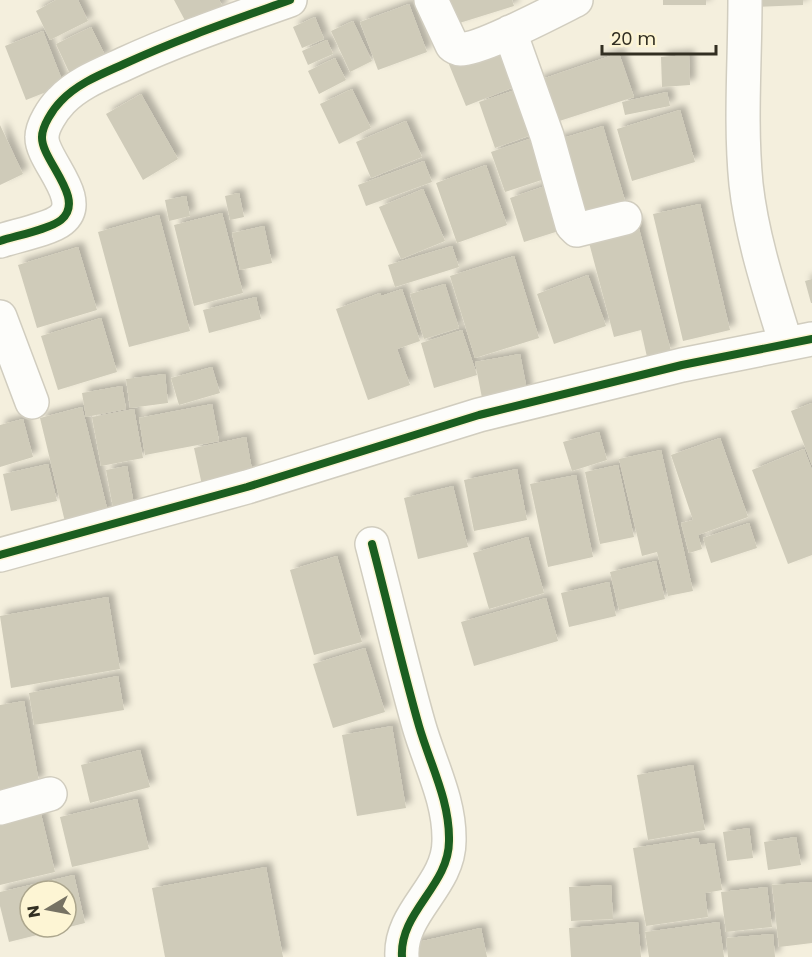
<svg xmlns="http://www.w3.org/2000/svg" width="812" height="957" font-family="Poppins,sans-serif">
<defs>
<filter id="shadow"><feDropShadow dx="5.5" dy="-5.5" stdDeviation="3" flood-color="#0004"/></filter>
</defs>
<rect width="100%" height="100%" fill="#f4efdd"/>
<path fill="#cfcbb9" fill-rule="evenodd" filter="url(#shadow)" d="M56,0h22l10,21 -38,19 -14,-29z
M174,0h45l4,7 -35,19z
M445,0h67l2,6 -61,19z
M663,0h43v5h-43z
M755,0h48v5l-48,2z
M409,4l18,48 -49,18 -18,-48z
M315,17l9,22 -22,9 -9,-21z
M353,21l19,40 -22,11 -19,-41z
M91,27l15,30 -36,17 -14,-30z
M43,31l21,54 -38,15 -21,-54z
M327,40l6,14 -25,11 -6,-14z
M496,43l18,44 -48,19 -18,-44z
M619,53l15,44 -84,27 -14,-43z
M689,55l1,30 -28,2 -1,-30z
M335,58l11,22 -27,14 -11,-23z
M352,89l19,39 -32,16 -19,-40z
M518,89l16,45 -39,14 -16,-46z
M667,92l3,14 -45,9 -3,-13z
M141,94l37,65 -35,21 -37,-66z
M680,110l15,52 -63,19 -15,-52z
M406,121l16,36 -51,21 -15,-36z
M0,125l23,49 -23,11z
M603,126l23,78 -50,15 -23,-78z
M541,135l13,41 -49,16 -14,-40z
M424,161l8,21 -66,24 -8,-21z
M486,165l21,60 -50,18 -21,-60z
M551,184l14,45 -41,13 -14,-44z
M423,189l22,52 -44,18 -22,-52z
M239,193l5,24 -14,3 -5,-24z
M186,196l4,20 -21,5 -4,-21z
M700,204l30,126 -47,11 -30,-127z
M222,213l21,80 -49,13 -20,-81z
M159,215l31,116 -61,16 -31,-115z
M637,221l34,130 -24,6 -6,-27 -27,7 -27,-102z
M264,226l8,37 -32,7 -8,-37z
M452,246l7,21 -64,20 -7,-22z
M78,247l19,63 -60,18 -19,-63z
M514,256l25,82 -64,20 -25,-82z
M588,275l18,51 -52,18 -17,-50z
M812,279v24h-1l-6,-22z
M445,284l14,44 -35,11 -14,-45z
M402,289l18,52 -23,8 13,36 -42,15 -32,-91 44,-16 1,3z
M256,297l5,22 -52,14 -6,-23z
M101,318l16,54 -59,18 -17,-54z
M462,330l15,45 -43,13 -13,-45z
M520,354l8,41 -45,8 -8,-41z
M212,367l8,26 -41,12 -8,-27z
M165,374l3,29 -38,5 -4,-29z
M122,386l4,23 -40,8 -4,-24z
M812,403v62l-21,-54z
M212,404l7,37 -74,14 -6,-37z
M82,407l27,109 -43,10 -26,-108z
M134,409l9,49 -42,8 -9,-49z
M23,419l10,38 -33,10v-42z
M599,432l8,28 -35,11 -9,-29z
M246,437l7,38 -51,10 -8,-37z
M720,438l28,79 -50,18 4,14 -13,4 -8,-30 12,-3 -22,-65z
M804,449l8,21v85l-24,9 -36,-94z
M661,450l32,141 -25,5 -11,-44 -15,4 -23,-97z
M48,464l9,37 -46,10 -8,-37z
M618,465l16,72 -34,7 -15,-72z
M127,466l8,44 -21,3 -8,-43z
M517,469l10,51 -53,11 -10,-51z
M576,475l17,82 -45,10 -18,-83z
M453,486l15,61 -50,12 -14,-61z
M749,523l8,25 -46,15 -8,-25z
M528,537l16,56 -55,16 -16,-56z
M337,556l25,86 -48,13 -24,-85z
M656,561l9,38 -46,11 -9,-38z
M609,582l7,34 -47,11 -8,-34z
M108,597l12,72 -109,19 -11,-72z
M546,598l12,43 -84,25 -13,-44z
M365,648l20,64 -52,16 -20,-64z
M118,676l6,34 -90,15 -5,-32z
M24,701l15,81 -39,8v-85z
M392,726l14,82 -49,8 -15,-81z
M140,750l10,37 -60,16 -9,-38z
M693,765l12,65 -57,10 -11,-65z
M137,799l12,50 -77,18 -12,-50z
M41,814l14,58 -55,13v-61z
M749,828l4,30 -26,3 -4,-29z
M796,837l5,28 -33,5 -4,-28z
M698,838l2,7 14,-2 8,47 -17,3 3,24 -62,9 -13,-78z
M266,867l17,90h-118l-13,-69z
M74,875l11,48 -76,19 -9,-36v-14zM30,891h36v36h-36z
M812,882v61l-33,4 -7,-62z
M611,885l2,34 -42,2 -2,-34z
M767,887l5,40 -46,5 -5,-40z
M638,922l3,35h-70l-2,-29z
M719,922l5,35h-75l-4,-25z
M481,928l6,29h-75l-3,-13z
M773,934l2,23h-47l-2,-19z"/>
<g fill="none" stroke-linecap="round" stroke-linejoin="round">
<defs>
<path id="minor" d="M431,0l21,45c2,2 6,4 8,4 18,2 96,-39 116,-49
M745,0c0,61 -5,123 1,184 6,54 24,108 40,160
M510,32l37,104 25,89 5,5 48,-12
M0,241c15,-5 50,-12 61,-21 26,-21 -20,-60 -19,-83 0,-11 11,-28 19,-36 17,-18 41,-27 63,-37 54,-25 110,-44 166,-64
M0,317l32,85
M372,544c16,61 30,122 47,182 11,38 31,75 30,115 0,45 -50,71 -47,116
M0,555l247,-68 232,-72 203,-50 130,-26
M0,808l50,-14"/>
</defs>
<use href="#minor" stroke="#d1cdbf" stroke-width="36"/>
<use href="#minor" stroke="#fdfdfa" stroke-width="33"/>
<defs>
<path id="cycleway" d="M0,241c15,-5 50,-12 61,-21 26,-21 -20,-60 -19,-83 0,-11 11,-28 19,-36 17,-18 41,-27 63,-37 54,-25 110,-44 166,-64
M372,544c16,61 30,122 47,182 11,38 31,75 30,115 0,45 -50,71 -47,116
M0,555l247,-68 232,-72 203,-50 130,-26"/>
</defs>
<use href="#cycleway" stroke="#fdf5d4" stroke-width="11"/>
<use href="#cycleway" stroke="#1b5e20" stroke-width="8"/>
</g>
<g transform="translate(48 909) rotate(260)"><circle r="28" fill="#fdf5d4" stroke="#aca68d" stroke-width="1.5"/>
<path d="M0-4.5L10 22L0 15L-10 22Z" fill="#767263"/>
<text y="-9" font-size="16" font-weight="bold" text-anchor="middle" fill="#322f22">N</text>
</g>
<path d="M602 45v9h114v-9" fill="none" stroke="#322f22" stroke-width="3"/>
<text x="611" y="45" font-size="18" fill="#322f22" stroke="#fdf5d4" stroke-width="4.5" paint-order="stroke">20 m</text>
</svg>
